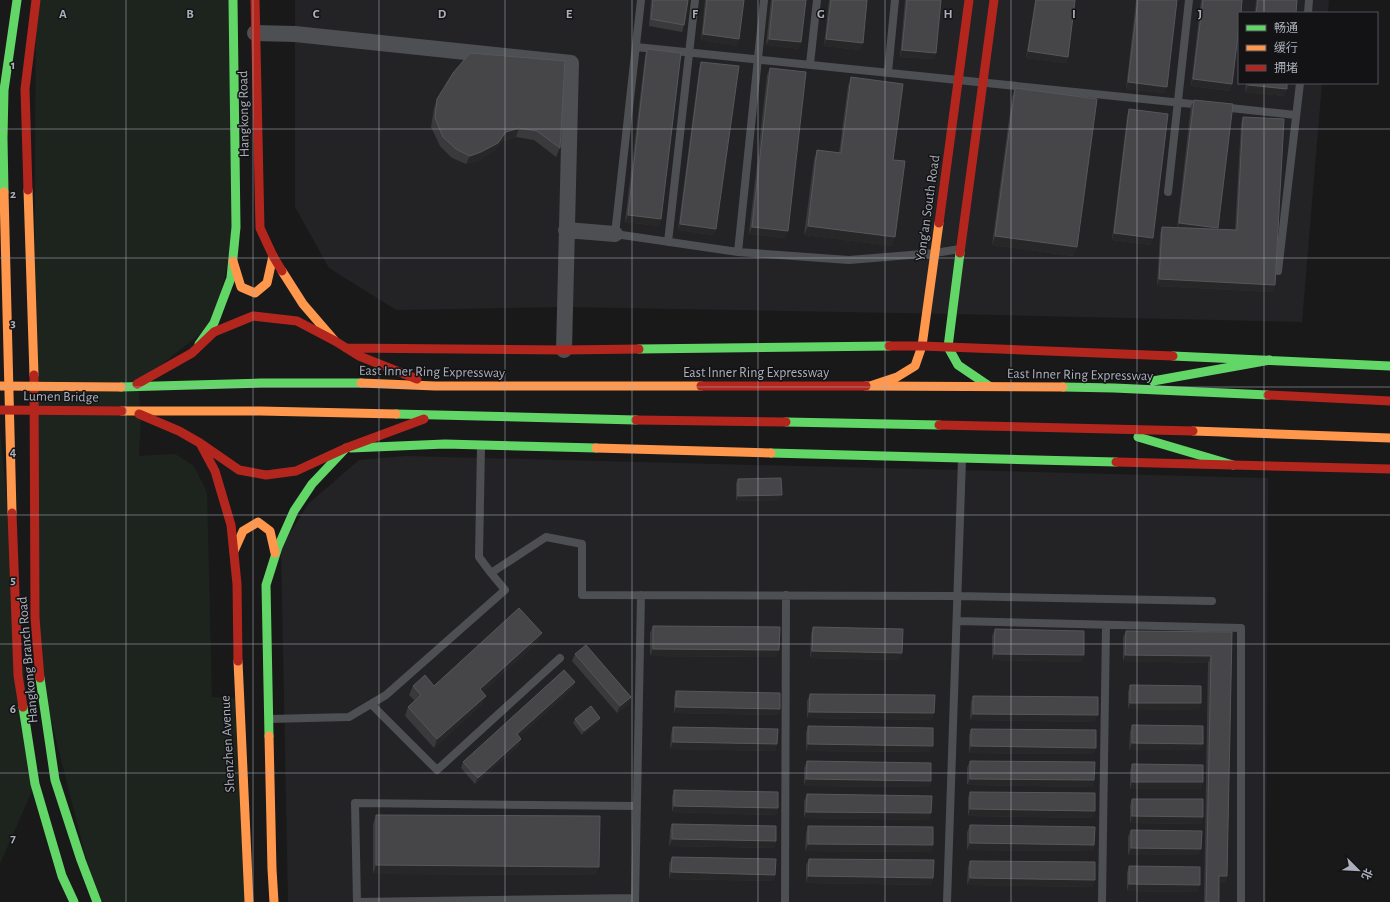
<svg xmlns="http://www.w3.org/2000/svg" width="1390" height="902" font-family="'Alegreya Sans','Noto Sans SC',sans-serif">
<rect width="100%" height="100%" fill="#19191a"/>
<path fill="#232326" d="M295,0h1034l-1,13h-89v70h83l-20,239 -350,-8 -388,-7 -168,3 -67,-42 -34,-61z
M406,456l862,22 -2,424h-978l-7,-355 28,-44 50,-43z"/>
<path fill="#1d241e" d="M36,0h197l3,227 -22,96 -76,60 3,32 -2,41 36,-2 18,11 14,27 5,205 27,1 10,204h-152l-57,-226 -6,-307z
M0,430l35,354 -35,80z"/>
<g fill="none" stroke-linecap="round" stroke-linejoin="round">
<path stroke="#4d4f53" stroke-width="8" d="M641,0l-26,234 123,18 111,8 86,-7 25,-4
M1308,13l1,-13
M636,47l566,58
M810,64l7,-64
M888,72l7,-72
M1221,107l75,8
M1168,192l21,-192
M668,242l27,-242
M738,252l26,-252
M1278,271l22,-188
M481,446l-2,111 12,16
M957,621l284,7v274
M371,704l66,66 123,-112
M269,719l80,-2 37,-22 119,-105 -14,-17 55,-36 36,7v51l375,1 255,5
M357,902l-2,-99 282,3
M357,902l278,-4
M635,902l6,-307
M785,902l1,-307
M947,902l15,-443
M1102,902l4,-277"/>
<path stroke="#4d4f53" stroke-width="16" d="M255,33l40,1 276,29 -7,287
M566,230l49,4"/>
<path stroke="#63d668" stroke-width="9" d="M4,192l-1,-54 1,-48 13,-90
M960,253l-12,94 10,18 31,21
M199,344l15,-21 17,-45 5,-51 -3,-227
M639,349l250,-3
M1173,356l217,10
M1153,381l117,-21
M121,387l140,-4h100
M1063,387l51,1 154,7
M396,414l240,6
M786,422l153,3
M1138,437l95,28
M351,448l94,-4 151,4
M771,453l345,9
M40,678l15,102 26,80 16,42
M23,707l12,77 27,92 12,26
M269,736l-3,-151 12,-38 16,-36 18,-27 34,-36"/>
<path stroke="#ff974d" stroke-width="9" d="M28,190l6,185
M4,192l8,321
M233,261l8,26 14,6 12,-10 6,-27
M282,271l21,33 31,36
M361,383l74,3h266
M873,385l24,-8 18,-11 7,-20 17,-123
M866,386l197,1
M122,411h138l136,3
M1193,431l197,7
M596,448l175,5
M234,551l9,-20 15,-9 12,9 5,22
M238,661l11,241
M269,736l3,133 2,33"/>
<path stroke="#b3261e" stroke-width="9" d="M255,0l5,228 13,28 9,15
M28,190l-3,-101 11,-89
M939,223l30,-223
M960,253l34,-253
M889,346h33l251,10
M346,348l218,2 75,-1
M34,375l1,243 5,60
M137,384l55,-31 22,-21 39,-16 44,5 38,20 24,15 58,23
M701,386h165
M1268,395l122,6
M139,414l40,17 21,12 39,27 27,5 30,-4 50,-23 78,-29
M636,420l150,2
M939,425l254,6
M200,443l15,28 16,54 6,59 1,77
M1116,462l274,7
M12,513l6,162 5,32"/>
<path stroke="#ff974d" stroke-width="9" d="M0,386l121,1"/>
<path stroke="#b3261e" stroke-width="9" d="M0,410l122,1"/>
</g>
<path fill="#3a3a3c" d="M651,0h37l-4,25 -2,7 -33,-6z
M705,0h39l-7,46 -36,-6z
M771,0h35l-7,49 -33,-4z
M829,0h38l-7,50 -36,-4z
M905,0h36l-7,59 -34,-2z
M1035,0h40l-7,57 -2,6 -40,-5z
M1136,0h41l-13,93 -38,-4z
M1201,0h41l-12,91 -39,-5z
M1256,0h41l-1,13h-41z
M647,49l12,177 -34,-4 20,-166z
M470,53l90,95 -4,9 -22,-17 -18,-3 -13,4 -9,10 -16,10 -12,3 -14,-6 -12,-12 -9,-19 3,-19 3,-9z
M701,62l15,167 -3,6 -35,-5 21,-161z
M770,68l15,170 -36,-4 18,-159z
M851,77l42,83 -1,86 -88,-11 10,-76 3,-9 22,3 9,-67z
M1246,83h41l-3,13 -39,-4z
M1015,88l62,159 -4,9 -81,-11 20,-148z
M1194,100l23,130h18l6,-106 2,-7 30,175 -116,-6 3,-52 2,-7 15,1 14,-122z
M1129,109l22,136 -39,-5 15,-124z
M738,479l42,21 -44,1v-18z
M653,626l124,31 -127,-1v-23z
M813,627l89,26 -3,7 -89,-2 1,-24z
M995,629l89,26 -3,7 -89,-2v-24z
M1126,631l106,1 -5,244 -2,7 -6,-1v20h-15l4,-239 -85,-2v-24z
M538,642l-55,50 -1,12 -48,44 -29,-32 3,-9 7,-6 -6,-6 4,-9h21z
M575,654l56,43 -2,7 -12,9 -45,-52z
M575,682l-3,7 -53,48 2,2 -2,6 -44,39 -14,-16 2,-6z
M1130,685l71,18 -3,7 -70,-1v-17z
M676,691l104,18 -2,6 -104,-2v-15z
M810,694l122,26 -125,-2v-17z
M973,696l122,26 -125,-2 1,-18z
M600,718l-2,5 -16,12 -9,-12 2,-4z
M1132,725l68,25h-71l1,-18z
M808,726l122,26 -124,-1v-18z
M673,727l104,17 -2,7 -105,-2 1,-15z
M971,729l123,25 -125,-1v-18z
M807,761l124,20 -2,6 -125,-1v-18z
M970,761l124,19 -2,7 -125,-2v-17z
M1132,764l71,18 -3,7h-70v-18z
M674,790l104,18 -2,7 -104,-3v-15z
M970,792l123,26 -125,-2v-18z
M807,794l122,26 -125,-2v-17z
M1132,799l71,18 -2,7 -71,-1v-18z
M376,815l220,60 -223,-1v-50z
M672,824l104,17 -2,7 -105,-2 1,-16z
M970,825l124,20 -2,6 -125,-1v-18z
M808,826l125,19 -3,7 -125,-1 1,-18z
M1131,830l68,25h-71v-18z
M672,857l103,18 -2,6 -104,-2v-15z
M809,859l124,19 -2,7 -125,-2v-18z
M970,861l125,19 -3,7 -125,-2 1,-18z
M1129,866l68,26 -70,-1v-18z"/>
<path fill="#272728" d="M703,34l36,5 -2,7 -36,-6z
M769,39l32,3 -2,7 -33,-4z
M826,39l37,4 -3,7 -36,-4z
M902,50l34,3 -2,6 -34,-2z
M1028,51l40,6 -2,6 -40,-5z
M1193,79l39,5 -2,7 -39,-5z
M1128,82l39,5 -3,6 -38,-4z
M1248,85l39,4 -3,7 -39,-4z
M519,128l-3,9 -13,4 -9,10 -16,10 -12,3 4,-8 36,-24z
M628,215l33,4 -2,7 -34,-4z
M1179,223l39,5 -3,7 -39,-5z
M680,224l36,5 -3,6 -35,-5z
M808,226l87,11 -3,9 -88,-11z
M752,227l36,4 -3,7 -36,-4z
M1114,233l39,5 -2,7 -39,-5z
M995,236l82,11 -4,9 -81,-11z
M1159,279l116,6 -2,7 -116,-6z
M782,495l-2,5 -44,1 2,-5z
M542,633l-4,9 -61,56 3,-9z
M653,649l126,1 -2,7 -127,-1z
M812,651l90,2 -3,7 -89,-2z
M994,654l90,1 -3,7 -89,-2z
M1125,655l86,1 -3,7 -85,-2z
M575,682l-3,7 -57,52 2,-7z
M486,696l-4,8 -48,44 3,-9z
M631,697l-2,7 -12,9 3,-7z
M1130,703h71l-3,7 -70,-1z
M676,707l104,2 -2,6 -104,-2z
M809,712l125,1 -2,7 -125,-2z
M973,714l125,1 -3,7 -125,-2z
M600,718l-2,5 -16,12 2,-4z
M521,739l-2,6 -44,39 3,-6z
M673,742l104,2 -2,7 -105,-2z
M1132,743l71,1 -3,6h-71z
M808,744l125,2 -3,6 -124,-1z
M971,746l125,2 -2,6 -125,-1z
M806,779l125,2 -2,6 -125,-1z
M970,779l124,1 -2,7 -125,-2z
M1132,782h71l-3,7h-70z
M674,806l104,2 -2,7 -104,-3z
M970,809l125,2 -2,7 -125,-2z
M806,812l125,1 -2,7 -125,-2z
M1132,816l71,1 -2,7 -71,-1z
M672,839l104,2 -2,7 -105,-2z
M970,843l124,2 -2,6 -125,-1z
M808,844l125,1 -3,7 -125,-1z
M1131,848l70,1 -2,6h-71z
M376,865l223,2 -3,8 -223,-1z
M671,872l104,3 -2,6 -104,-2z
M808,876l125,2 -2,7 -125,-2z
M1219,876h8l-2,7 -8,-1z
M970,878l125,2 -3,7 -125,-2z
M1129,884l71,1 -3,7 -70,-1z"/>
<path fill="#464649" stroke="#56575b" d="M653,0h35l-4,25 -33,-6z
M707,0h37l-5,39 -36,-5z
M773,0h33l-5,42 -32,-3z
M831,0h36l-4,43 -37,-4z
M907,0h34l-5,53 -34,-3z
M1036,0h39l-7,57 -40,-6z
M1138,0h39l-10,87 -39,-5z
M1203,0h39l-1,13h-2v14l-7,57 -39,-5z
M1258,0h39l-1,13h-40z
M647,49l34,4 -20,166 -33,-4z
M470,53l95,8 -5,87 -23,-17 -18,-3 -13,4 -8,11 -17,9 -11,4 -14,-7 -13,-12 -8,-19 2,-19 16,-26z
M701,62l38,4 -23,163 -36,-5z
M770,68l36,4 -18,159 -36,-4z
M851,77l52,7 -10,76 12,1 -10,76 -87,-11 9,-76 24,3z
M1248,83h39v6l-39,-4z
M1015,88l82,11 -20,148 -82,-11z
M1194,100l39,4 -15,124 -39,-5z
M1129,109l39,5 -15,124 -39,-5z
M1243,117l41,2 -9,166 -116,-6 3,-52 75,3z
M781,478l1,17 -44,1v-17z
M519,608l23,25 -62,56 6,7 -49,43 -29,-32 13,-12 -8,-9 12,-11 9,11z
M653,626l127,1 -1,23 -126,-1z
M813,627l90,2 -1,24 -90,-2z
M995,629l89,2v24l-90,-1z
M1126,631l106,1 -5,244h-8v26h-13l5,-246 -86,-1z
M586,645l45,52 -11,9 -45,-52z
M564,670l11,12 -58,52 4,5 -43,39 -15,-16z
M1130,685l71,1v17h-71z
M676,691l104,2v16l-104,-2z
M810,694l125,1 -1,18 -125,-1z
M973,696l125,1v18l-125,-1z
M591,706l9,12 -16,13 -9,-12z
M1132,725l71,1v18l-71,-1z
M808,726l125,2v18l-125,-2z
M673,727l105,2 -1,15 -104,-2z
M971,729l125,1v18l-125,-2z
M807,761l124,2v18l-125,-2z
M970,761l125,1 -1,18 -124,-1z
M1132,764l71,1v17h-71z
M674,790l104,2v16l-104,-2z
M970,792l125,1v18l-125,-2z
M807,794l125,2 -1,17 -125,-1z
M1132,799h71v18l-71,-1z
M376,815l224,1 -1,51 -223,-2z
M672,824l104,2v15l-104,-2z
M970,825l125,2 -1,18 -124,-2z
M808,826l125,1v18l-125,-1z
M1131,830l71,1 -1,18 -70,-1z
M672,857l104,2 -1,16 -104,-3z
M809,859l125,1 -1,18 -125,-2z
M970,861l125,1v18l-125,-2z
M1129,866l71,1v18l-71,-1z"/>
<path fill="none" stroke="#abafba" stroke-width="1" stroke-opacity="0.55" d="M126,0v902M253,0v902M379,0v902M505,0v902M632,0v902M758,0v902M885,0v902M1011,0v902M1137,0v902M1264,0v13M1264,83v819M0,129h1390M0,258h1390M0,387h1390M0,515h1390M0,644h1390M0,773h1390"/>
<g text-anchor="middle" stroke-width="3" stroke-linejoin="round" paint-order="stroke">
<g font-size="14" fill="#abafba" stroke="#131316">
<text transform="translate(243 114) rotate(-91)" y="5">Hangkong Road</text>
<text transform="translate(927 208) rotate(-82)" y="5">Yong'an South Road</text>
<text transform="translate(432 371) rotate(1)" y="5">East Inner Ring Expressway</text>
<text x="756" y="377">East Inner Ring Expressway</text>
<text transform="translate(1080 374) rotate(1)" y="5">East Inner Ring Expressway</text>
<text transform="translate(61 396) rotate(1)" y="5">Lumen Bridge</text>
<text transform="translate(27 660) rotate(-95)" y="5">Hangkong Branch Road</text>
<text transform="translate(227 744) rotate(-93)" y="5">Shenzhen Avenue</text>
</g>
</g>
<g font-size="13" text-anchor="middle" font-weight="bold" fill="#abafba" stroke="#131316" stroke-width="3" stroke-linejoin="round" paint-order="stroke">
<text x="63" y="18">A</text>
<text x="190" y="18">B</text>
<text x="316" y="18">C</text>
<text x="442" y="18">D</text>
<text x="569" y="18">E</text>
<text x="695" y="18">F</text>
<text x="821" y="18">G</text>
<text x="948" y="18">H</text>
<text x="1074" y="18">I</text>
<text x="1200" y="18">J</text>
<text x="13" y="69">1</text>
<text x="13" y="198">2</text>
<text x="13" y="327">3</text>
<text x="13" y="456">4</text>
<text x="13" y="584">5</text>
<text x="13" y="713">6</text>
<text x="13" y="842">7</text>
</g>
<rect x="1238" y="12" width="140" height="72" fill="#131316" stroke="#505158"/>
<rect x="1246" y="25" width="20" height="6" fill="#63d668" stroke="#505158"/>
<text x="1274" y="32" font-size="12" fill="#abafba">畅通</text>
<rect x="1246" y="45" width="20" height="6" fill="#ff974d" stroke="#505158"/>
<text x="1274" y="52" font-size="12" fill="#abafba">缓行</text>
<rect x="1246" y="65" width="20" height="6" fill="#b3261e" stroke="#505158"/>
<text x="1274" y="72" font-size="12" fill="#abafba">拥堵</text>
<g transform="translate(1358 870) rotate(114)" stroke="#131316" stroke-width="3" paint-order="stroke">
<path d="M0-3L7 15L0 10L-7 15Z" fill="#abafba"/>
<text y="-6" font-size="11" font-weight="bold" text-anchor="middle" fill="#abafba">北</text>
</g>
</svg>
